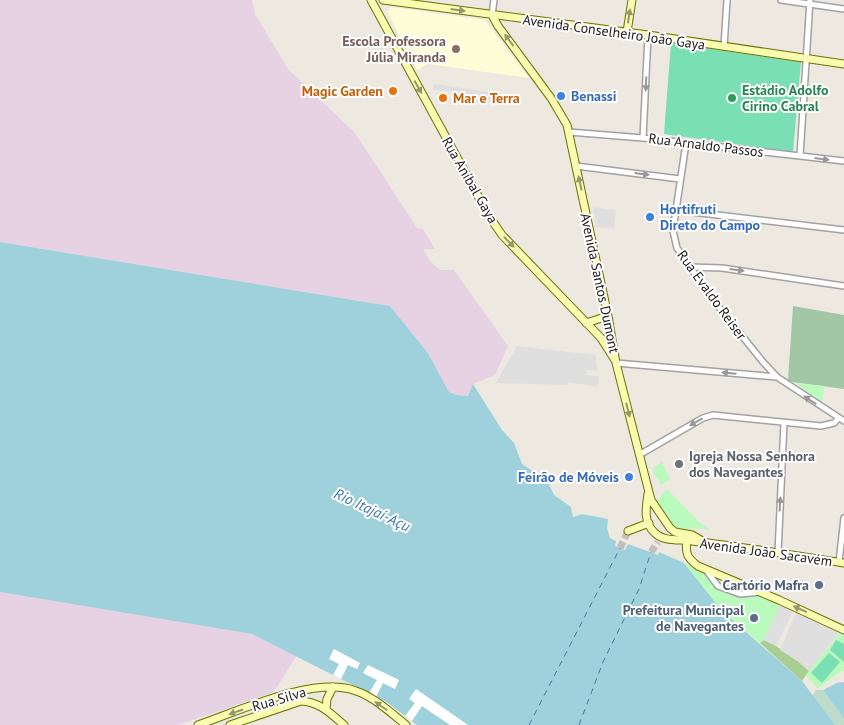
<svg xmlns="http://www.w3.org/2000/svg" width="844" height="725" font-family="'PT Sans',sans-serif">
<rect width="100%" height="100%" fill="#ede8e0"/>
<path fill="#e7d2e4" d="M0,0h252l3,14 33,55 67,64 62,95 6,1 12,20h-12l7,12 10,9h14l54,76 -13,29 -22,9 -5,12 -12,-1 -7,-3 -21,-39 -38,-47 -390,-64z
M0,592l252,42 45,21 -23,37 -96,33h-178z"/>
<path fill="#fffdd8" d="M391,7l94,13 44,58 -101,-14 -11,6 -30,-58z"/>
<path fill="#a8ce94" d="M764,640l12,6 23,16 10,9 -7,10 -42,-38z"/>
<path fill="#bddccc" d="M816,690h7l21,29v6h-9l-23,-29z"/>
<path fill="#a1c7a5" d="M793,306l51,9v74l-52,-7 -4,-2z"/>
<path fill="#bbfabd" d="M796,383l28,3 -2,17z
M662,462l8,17 -9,6 -8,-14 1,-4z
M667,489l32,33 12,8 -20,-2 -1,2 -12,-1 -6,-4 -16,-23z
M684,563l21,9 11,16 23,9 22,-2 20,9 -17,36 -4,3 -37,-31z
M838,632l6,3v36h-3l-23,18 -12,-14 29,-36z"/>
<path fill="#7bdfb4" d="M671,43l130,19 -8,90 -129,-18z
M836,640l8,4v18l-14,-12z
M829,653l11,9 -18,21 -11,-10z"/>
<path fill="#dfdfdf" d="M436,84l63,10 -2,9 -41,-5 -3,-7 -19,-1 -1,-5z
M593,207l23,3 -2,18 -18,-1z
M517,346l79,9v8l2,8 -11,-1 -1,5 13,1 -1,11 -30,-5 -1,3 -71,-2z
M780,605l13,6 -17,35 -12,-6z
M796,613l42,19 -3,6 -26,33 -10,-9 -19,-12z"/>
<path fill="#9fd1dd" d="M0,242l390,64 38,47 21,39 8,3 11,1 5,-12 29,46 12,13 8,21 25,16 7,15 17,12 2,10 9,-3 26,5 -1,9 3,10 6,3 -1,5 10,4 3,-6 30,11 1,-3 25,11 39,49 79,69 33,44h-418l-29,-22 -136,-69 -252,-42z
M844,682v37l-21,-29 14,-7z"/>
<path fill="#fff" d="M334,649l26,14 -3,6 -9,-4 -7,14 -8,-4 6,-11 -10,-5z
M368,665l31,15 -4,9 -12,-6 -7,14 -7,-4 8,-13 -14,-7z
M416,689l52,36h-18l-28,-19 -10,15 -7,-5 10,-13 -6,-4z"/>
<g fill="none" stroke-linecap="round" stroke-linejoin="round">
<path stroke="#4479a4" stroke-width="1" stroke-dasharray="6 5" stroke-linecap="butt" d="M529,725l91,-177
M579,725l24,-63 36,-73 12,-37"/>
<path stroke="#c3bfb9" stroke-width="7" stroke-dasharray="7 3.5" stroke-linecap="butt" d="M620,548l8,-17
M651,552l7,-10"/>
<defs>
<path id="street" d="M781,0l63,9
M492,15l2,-15
M724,47l3,-47
M569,132l74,6 201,23
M643,138l5,-103
M686,143l-11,74 -2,14 4,17 33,48 53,66 14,15 67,44
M800,156l10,-156
M576,166l104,13
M675,210l169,20
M689,267l33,1 122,18
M616,363l161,14
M639,455l64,-37 10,-3 108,11 13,-3 5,-5
M778,553l6,-130
M839,562l5,-44
M706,570l12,16 22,8 21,-2"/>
<path id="secondary" d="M371,0l118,216 13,19 99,103 14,22
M383,0l265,35 196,29
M492,15l6,11 53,72 16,27 41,191 8,47 35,137 19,28 5,4 17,3 12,7
M627,32l5,-32
M586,323l22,-7
M648,494c-2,13 -5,29 7,39 9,9 25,6 37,8 51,6 101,14 152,22
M628,531l21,-8
M687,540c-2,13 0,18 11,26l81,34 65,30
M326,710l1,-11 6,-12
M198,725c41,-14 117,-50 158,-34 18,6 35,22 50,34
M230,725l71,-24c19,1 29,12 43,24"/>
</defs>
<use href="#street" stroke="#a2a2a2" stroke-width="8"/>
<use href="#secondary" stroke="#6b7202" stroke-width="9"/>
<use href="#street" stroke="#fff" stroke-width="5"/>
<use href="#secondary" stroke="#fafab1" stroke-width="7"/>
</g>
<defs><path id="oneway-solid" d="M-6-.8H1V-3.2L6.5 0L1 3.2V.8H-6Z" transform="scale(1.25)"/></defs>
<g fill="#96966e">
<use href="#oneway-solid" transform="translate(458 10) rotate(8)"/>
<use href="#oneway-solid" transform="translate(629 16) rotate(-81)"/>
<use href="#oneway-solid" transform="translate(509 40) rotate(-126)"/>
<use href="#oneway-solid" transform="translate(418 87) rotate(61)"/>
<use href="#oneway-solid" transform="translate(580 183) rotate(-102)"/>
<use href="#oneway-solid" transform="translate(509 242) rotate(46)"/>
<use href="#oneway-solid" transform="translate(628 410) rotate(76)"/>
<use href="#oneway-solid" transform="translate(800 609) rotate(-156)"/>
<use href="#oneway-solid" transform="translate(381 706) rotate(-145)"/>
<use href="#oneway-solid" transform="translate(236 712) rotate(161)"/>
</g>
<g fill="#989898">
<use href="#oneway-solid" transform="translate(646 84) rotate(92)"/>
<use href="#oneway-solid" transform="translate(822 159) rotate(7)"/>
<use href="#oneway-solid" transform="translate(642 174) rotate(7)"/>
<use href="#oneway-solid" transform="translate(737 270) rotate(7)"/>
<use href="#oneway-solid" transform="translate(729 373) rotate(-175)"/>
<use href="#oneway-solid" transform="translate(810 400) rotate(-147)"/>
<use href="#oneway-solid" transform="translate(696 422) rotate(151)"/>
<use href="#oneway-solid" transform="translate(780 504) rotate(-87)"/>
</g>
<circle fill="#8d6e63" stroke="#fff" stroke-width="2" cx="456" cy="49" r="5"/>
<g fill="#e8710a" stroke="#fff" stroke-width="2">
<circle cx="393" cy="91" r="5"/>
<circle cx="443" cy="98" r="5"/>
</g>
<g fill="#3f7fe0" stroke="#fff" stroke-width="2">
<circle cx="561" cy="96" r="5"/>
<circle cx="650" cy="217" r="5"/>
<circle cx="629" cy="477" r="5"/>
</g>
<circle fill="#2e9e5b" stroke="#fff" stroke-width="2" cx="732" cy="98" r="5"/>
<circle fill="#6b7280" stroke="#fff" stroke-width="2" cx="679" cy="464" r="5"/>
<g fill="#5c6f8a" stroke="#fff" stroke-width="2">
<circle cx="819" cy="585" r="5"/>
<circle cx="754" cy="618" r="5"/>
</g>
<g text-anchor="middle" stroke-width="4" stroke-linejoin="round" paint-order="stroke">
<g font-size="14" fill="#1b1b1b" stroke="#fff">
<text transform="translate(614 32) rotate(8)" y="5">Avenida Conselheiro João Gaya</text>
<text transform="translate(706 145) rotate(7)" y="5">Rua Arnaldo Passos</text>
<text transform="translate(470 180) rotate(60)" y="5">Rua Aníbal Gaya</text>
<text transform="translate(600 283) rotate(78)" y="5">Avenida Santos Dumont</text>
<text transform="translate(712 295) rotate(54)" y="5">Rua Evaldo Reiser</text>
<text transform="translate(766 552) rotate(8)" y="5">Avenida João Sacavém</text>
<text transform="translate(279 699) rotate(-16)" y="5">Rua Silva</text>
</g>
<g font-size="14" font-weight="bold" fill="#785e54" stroke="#fff" text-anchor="end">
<text x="446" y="46">Escola Professora<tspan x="446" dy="16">Júlia Miranda</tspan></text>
</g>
<g font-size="14" font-weight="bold" fill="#27864d" stroke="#fff" text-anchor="start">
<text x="742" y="95">Estádio Adolfo<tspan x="742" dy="16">Cirino Cabral</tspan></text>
</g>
<g font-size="14" font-weight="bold" fill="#c56008" stroke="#fff" text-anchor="end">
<text x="383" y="96">Magic Garden</text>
<text x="453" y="103" text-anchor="start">Mar e Terra</text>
</g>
<g font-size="14" font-weight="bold" fill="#366cbe" stroke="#fff" text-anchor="start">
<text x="571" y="101">Benassi</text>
<text x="660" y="214">Hortifruti<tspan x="660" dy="16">Direto do Campo</tspan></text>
<text x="619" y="482" text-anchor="end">Feirão de Móveis</text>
</g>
<g font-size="14" font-weight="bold" fill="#5b616d" stroke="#fff" text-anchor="start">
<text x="689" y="461">Igreja Nossa Senhora<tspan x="689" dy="16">dos Navegantes</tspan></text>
</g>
<g font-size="14" font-weight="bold" fill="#4e5e75" stroke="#fff" text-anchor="end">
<text x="809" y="590">Cartório Mafra</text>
<text x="744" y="615">Prefeitura Municipal<tspan x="744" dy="16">de Navegantes</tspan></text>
</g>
<g font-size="15" font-style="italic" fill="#4479a4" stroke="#fff">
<text transform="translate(372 510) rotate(25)" y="5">Rio Itajaí-Açu</text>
</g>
</g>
</svg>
